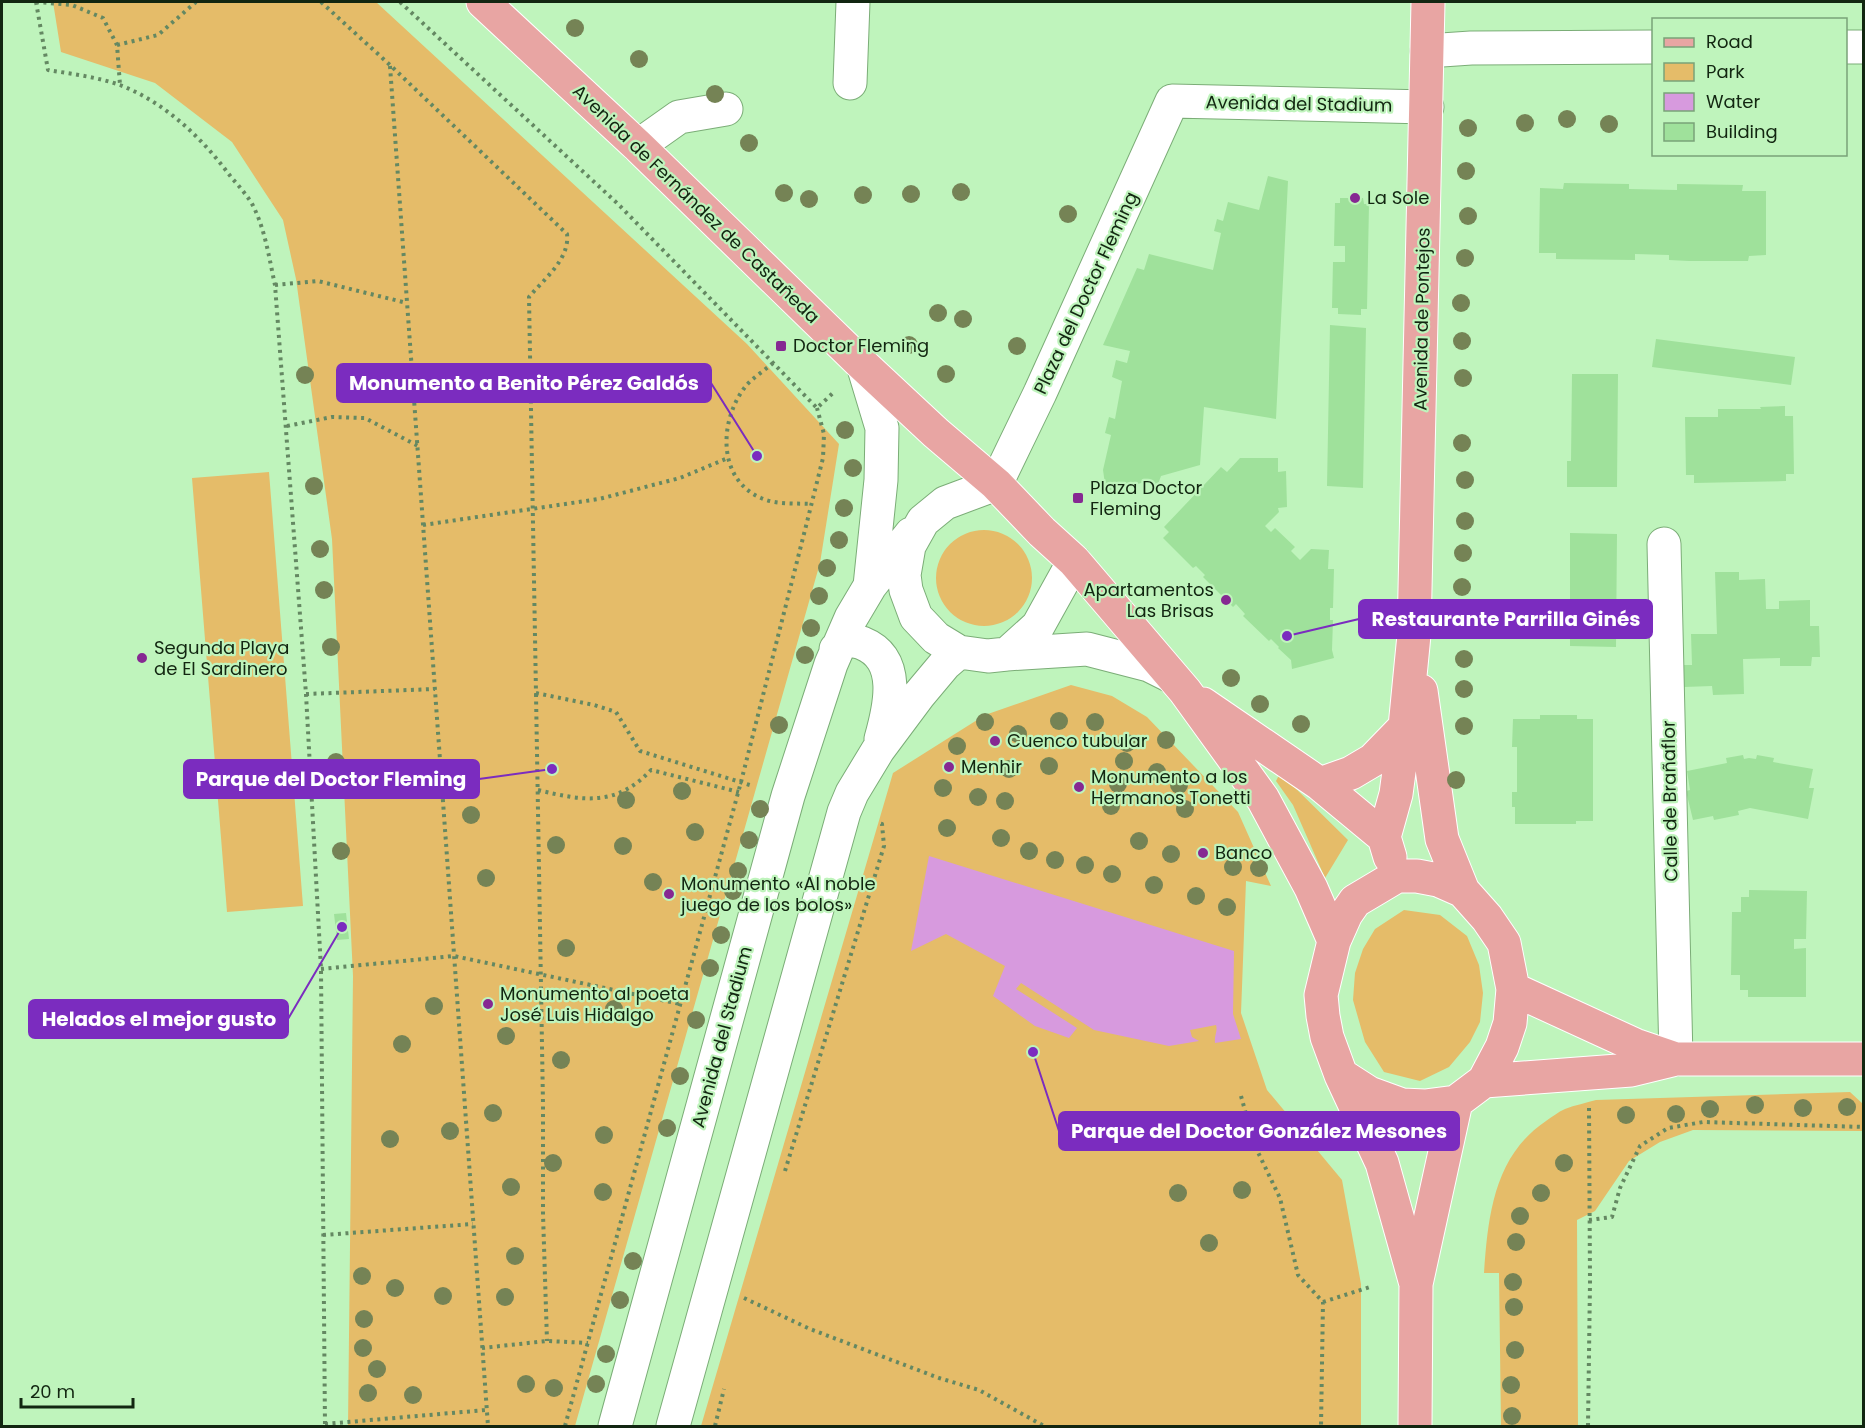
<svg xmlns="http://www.w3.org/2000/svg" width="1865" height="1428" font-family="Poppins,sans-serif">
<rect width="100%" height="100%" fill="#bff4bc"/>
<path fill="#e5bc69" d="M53,2h323l371,342 92,100 -19,119 -245,863h-227l5,-450 -21,-437 -36,-260 -13,-59 -51,-78 -77,-59 -94,-31z
M269,472l34,434 -76,6 -35,-434z
M936 578a48 48 0 1 1 96 0a48 48 0 1 1-96 0Z
M1071,685l41,11 35,21 91,95 33,74 -25,-5 -5,132 26,77 75,90 19,104v142h-660l192,-653 92,-58z
M1280,773l68,67 -23,38 -32,-73 -17,-24z
M1404,910l36,5 27,21 12,29 4,28 -3,29 -10,20 -21,25 -29,14 -36,-9 -19,-30 -12,-42 2,-27 8,-24 12,-20z
M1850,1092l13,12v27l-170,-1 -33,12 -31,19 -34,50 -18,9 1,206h-77l-2,-153h-15c4,-57 10,-117 62,-152 6,-4 12,-9 19,-12 10,-4 21,-6 31,-9z"/>
<path fill="#d79ade" d="M929,856l305,95 -1,63 8,25 -26,4c-1,-7 3,-12 1,-18l-26,5 2,7 7,4 -30,5 -75,-16 -73,-47 -5,6 61,39 -8,10 -34,-12 -42,-30 12,-30 -59,-32 -35,17z"/>
<path fill="#9fe19b" d="M1268,176l20,5 -12,238 -72,-12 -4,58 -39,11 -4,11 -10,-6 -36,12 -6,-9 -2,-14 8,-35 -6,-2 4,-16 6,2 7,-38 -10,-4 4,-17 11,3 3,-12 -27,-6 34,-77 7,2 5,-16 64,16 8,-37 -7,-2 3,-12 6,2 5,-19 31,8z
M1564,183l65,1v5l48,1v-6l66,1 -1,6h24v64l-17,1 -1,5h-59l-20,-1v-5l-34,-1v6l-79,-1v-6h-17l1,-65 23,1z
M1340,198h23l1,6h5l-2,105h-6v6l-23,-1v-6h-6l1,-46h12v-16h-11l1,-43h5z
M1330,325l36,3 -3,160 -36,-2z
M1656,339l139,18 -4,28 -139,-18z
M1572,374h46l-1,113h-50v-26h4z
M1785,406v10h8l1,58h-8v7l-92,2v-8h-8l-1,-58h33v-8h43l-1,-2z
M1240,458h38v14l8,-1 1,36 -9,1 1,4 -14,14 6,6 4,-4 20,19 -4,4 9,9 11,-11 18,1 -1,19h6l-1,39h-3v12h3l-1,30 2,8 -42,11 -1,-9 -13,-12 1,-1 -8,-8 -2,2 -26,-25 2,-2 -9,-10 -3,3 -30,-30 2,-2 -9,-9 -3,2 -30,-30 6,-6 -5,-5 57,-60 6,5z
M1570,533l47,1 -1,113 -46,-1z
M1715,572h24v8l26,-1 1,30h13v-8l31,-1v26h9l1,31h-8l-1,9h-31v-8l-37,1 1,35 -31,1 -1,-9 -28,1v-22h8l-1,-31h26z
M1540,715h37v4h16v102h-17v3h-61v-17h-3v-15h5v-45h-5l1,-28h27z
M1743,755l1,4 5,-1 7,1 1,-4 17,3 -1,4 40,7 -4,19h5l-6,31 -58,-11 -12,3 1,4 -25,5 -1,-4 -20,4 -7,-29 4,-1 -3,-19 40,-8 -1,-5z
M1749,890l58,1 -1,48h-12v10l12,-1v49h-58v-7h-8v-15h-9l1,-63h9v-15h8z
M346,913l3,26 -12,1 -3,-26z"/>
<g fill="none" stroke-linecap="round" stroke-linejoin="round">
<defs>
<path id="minor" d="M1846,47h18
M1427,51l44,-3 183,-1
M850,83l3,-81
M638,146l41,-29 47,-8
M863,365l19,63 -1,52 -11,106
M1664,544l12,515
M1074,561l-36,65 -31,28 -19,2 -29,-4 -23,-14 -20,-21 -10,-27 -2,-15 5,-29 14,-25 22,-18 51,-19 44,-91 132,-292 255,6
M836,649c7,-8 16,-10 26,-6 40,16 28,64 19,96
M1007,654l80,-5 62,16 22,11
M615,1426l173,-630 43,-132 20,-46 19,-32 41,-52
M673,1426l171,-614 8,-19 26,-43 41,-55 26,-31 14,-12"/>
<path id="major" d="M483,2l155,144 225,219 73,68 60,51 46,48 32,29 111,130 78,108 48,89 23,53
M1421,691l21,148 21,52
M1203,704l117,80 64,53 6,20
M1320,784l31,-11 22,-13 32,-33
M1384,837l12,-43 9,-67 9,-92 14,-633
M1513,989l122,56 41,14
M1341,1075l28,18 33,12 23,1 31,-4 28,-21 18,-34 8,-24 3,-34 -9,-46 -17,-25 -24,-27 -25,-11 -21,-4h-20l-42,25 -9,13 -12,27 -13,54 2,21 4,21 14,38 41,88 34,121
M1484,1081l147,-11 45,-11h188
M1415,1426l1,-142 40,-182"/>
</defs>
<use href="#minor" stroke="#7bad77" stroke-width="35"/>
<use href="#major" stroke="#fff" stroke-width="35"/>
<path stroke="#648862" stroke-width="4" stroke-dasharray="3 4.5" stroke-linecap="butt" d="M36,2l12,68c24,4 49,7 72,15 46,18 82,53 111,92 7,8 14,16 20,25 14,25 18,56 24,83l31,409 15,275 4,457
M36,2l36,3 31,13 14,27 3,40
M321,2l69,63 177,169c3,25 -23,45 -38,63l7,396 58,12 22,7 24,39 113,35
M400,2l218,202 199,204 17,-16
M117,45l41,-10 38,-33
M390,66l98,1360
M275,285l43,-4 89,22
M773,363c-9,8 -21,15 -28,24 -26,34 -28,92 16,111 15,7 35,5 51,6
M287,426l45,-9 33,1 53,28
M423,525l176,-26 81,-21 48,-20
M306,694l129,-5
M536,694l7,410v110l4,127
M538,790c45,11 78,17 113,-20l88,22
M321,969l133,-13 226,48
M1241,1096l14,50 25,52 18,77 25,27 -2,124
M785,1171l99,-325 -2,-22 -4,-1
M1589,1220l23,-3 8,-29 20,-42 28,-18 35,-6 161,5
M323,1235l150,-11
M744,1298l66,31 129,49 40,12 65,36
M1323,1302l50,-16
M482,1348l65,-7 41,2
M325,1424l161,-14
M565,1426l176,-644 65,-256 17,-68 1,-24 -7,-26
M715,1426l9,-37
M1588,1426l2,-144 -1,-175"/>
<use href="#minor" stroke="#fff" stroke-width="33"/>
<use href="#major" stroke="#e8a5a3" stroke-width="33"/>
</g>
<g fill="#758355">
<circle cx="575" cy="28" r="9"/>
<circle cx="639" cy="59" r="9"/>
<circle cx="715" cy="94" r="9"/>
<circle cx="1567" cy="119" r="9"/>
<circle cx="1525" cy="123" r="9"/>
<circle cx="1609" cy="124" r="9"/>
<circle cx="1468" cy="128" r="9"/>
<circle cx="749" cy="143" r="9"/>
<circle cx="1466" cy="171" r="9"/>
<circle cx="961" cy="192" r="9"/>
<circle cx="784" cy="193" r="9"/>
<circle cx="911" cy="194" r="9"/>
<circle cx="863" cy="195" r="9"/>
<circle cx="809" cy="199" r="9"/>
<circle cx="1068" cy="214" r="9"/>
<circle cx="1468" cy="216" r="9"/>
<circle cx="1465" cy="258" r="9"/>
<circle cx="1461" cy="303" r="9"/>
<circle cx="938" cy="313" r="9"/>
<circle cx="963" cy="319" r="9"/>
<circle cx="1462" cy="341" r="9"/>
<circle cx="909" cy="345" r="9"/>
<circle cx="1017" cy="346" r="9"/>
<circle cx="946" cy="374" r="9"/>
<circle cx="305" cy="375" r="9"/>
<circle cx="1463" cy="378" r="9"/>
<circle cx="845" cy="430" r="9"/>
<circle cx="1462" cy="443" r="9"/>
<circle cx="853" cy="468" r="9"/>
<circle cx="1465" cy="480" r="9"/>
<circle cx="314" cy="486" r="9"/>
<circle cx="844" cy="508" r="9"/>
<circle cx="1465" cy="521" r="9"/>
<circle cx="839" cy="540" r="9"/>
<circle cx="320" cy="549" r="9"/>
<circle cx="1463" cy="553" r="9"/>
<circle cx="827" cy="568" r="9"/>
<circle cx="1462" cy="587" r="9"/>
<circle cx="324" cy="590" r="9"/>
<circle cx="819" cy="596" r="9"/>
<circle cx="811" cy="628" r="9"/>
<circle cx="331" cy="647" r="9"/>
<circle cx="805" cy="655" r="9"/>
<circle cx="1464" cy="659" r="9"/>
<circle cx="1231" cy="678" r="9"/>
<circle cx="1464" cy="689" r="9"/>
<circle cx="1260" cy="704" r="9"/>
<circle cx="1059" cy="721" r="9"/>
<circle cx="985" cy="722" r="9"/>
<circle cx="1095" cy="722" r="9"/>
<circle cx="1301" cy="724" r="9"/>
<circle cx="779" cy="725" r="9"/>
<circle cx="1464" cy="726" r="9"/>
<circle cx="1018" cy="734" r="9"/>
<circle cx="1166" cy="740" r="9"/>
<circle cx="1127" cy="743" r="9"/>
<circle cx="957" cy="746" r="9"/>
<circle cx="1124" cy="761" r="9"/>
<circle cx="336" cy="762" r="9"/>
<circle cx="1049" cy="766" r="9"/>
<circle cx="1009" cy="769" r="9"/>
<circle cx="1157" cy="772" r="9"/>
<circle cx="1456" cy="780" r="9"/>
<circle cx="1118" cy="784" r="9"/>
<circle cx="1179" cy="785" r="9"/>
<circle cx="943" cy="788" r="9"/>
<circle cx="682" cy="791" r="9"/>
<circle cx="978" cy="797" r="9"/>
<circle cx="626" cy="800" r="9"/>
<circle cx="1005" cy="801" r="9"/>
<circle cx="1111" cy="806" r="9"/>
<circle cx="760" cy="809" r="9"/>
<circle cx="1185" cy="809" r="9"/>
<circle cx="471" cy="815" r="9"/>
<circle cx="947" cy="828" r="9"/>
<circle cx="695" cy="832" r="9"/>
<circle cx="1001" cy="838" r="9"/>
<circle cx="749" cy="840" r="9"/>
<circle cx="1139" cy="841" r="9"/>
<circle cx="556" cy="845" r="9"/>
<circle cx="623" cy="846" r="9"/>
<circle cx="341" cy="851" r="9"/>
<circle cx="1029" cy="851" r="9"/>
<circle cx="1171" cy="854" r="9"/>
<circle cx="1055" cy="860" r="9"/>
<circle cx="1085" cy="865" r="9"/>
<circle cx="1233" cy="867" r="9"/>
<circle cx="1259" cy="868" r="9"/>
<circle cx="738" cy="871" r="9"/>
<circle cx="1112" cy="874" r="9"/>
<circle cx="486" cy="878" r="9"/>
<circle cx="653" cy="882" r="9"/>
<circle cx="1154" cy="885" r="9"/>
<circle cx="733" cy="891" r="9"/>
<circle cx="1196" cy="896" r="9"/>
<circle cx="1227" cy="907" r="9"/>
<circle cx="721" cy="935" r="9"/>
<circle cx="566" cy="948" r="9"/>
<circle cx="710" cy="968" r="9"/>
<circle cx="434" cy="1006" r="9"/>
<circle cx="614" cy="1009" r="9"/>
<circle cx="696" cy="1020" r="9"/>
<circle cx="506" cy="1036" r="9"/>
<circle cx="402" cy="1044" r="9"/>
<circle cx="561" cy="1060" r="9"/>
<circle cx="680" cy="1076" r="9"/>
<circle cx="1755" cy="1105" r="9"/>
<circle cx="1847" cy="1107" r="9"/>
<circle cx="1803" cy="1108" r="9"/>
<circle cx="1710" cy="1109" r="9"/>
<circle cx="493" cy="1113" r="9"/>
<circle cx="1676" cy="1114" r="9"/>
<circle cx="1626" cy="1115" r="9"/>
<circle cx="667" cy="1128" r="9"/>
<circle cx="450" cy="1131" r="9"/>
<circle cx="604" cy="1135" r="9"/>
<circle cx="390" cy="1139" r="9"/>
<circle cx="553" cy="1163" r="9"/>
<circle cx="1564" cy="1163" r="9"/>
<circle cx="511" cy="1187" r="9"/>
<circle cx="1242" cy="1190" r="9"/>
<circle cx="603" cy="1192" r="9"/>
<circle cx="1178" cy="1193" r="9"/>
<circle cx="1541" cy="1193" r="9"/>
<circle cx="1520" cy="1216" r="9"/>
<circle cx="1516" cy="1242" r="9"/>
<circle cx="1209" cy="1243" r="9"/>
<circle cx="515" cy="1256" r="9"/>
<circle cx="633" cy="1261" r="9"/>
<circle cx="362" cy="1276" r="9"/>
<circle cx="1513" cy="1282" r="9"/>
<circle cx="395" cy="1288" r="9"/>
<circle cx="443" cy="1296" r="9"/>
<circle cx="505" cy="1297" r="9"/>
<circle cx="620" cy="1300" r="9"/>
<circle cx="1514" cy="1307" r="9"/>
<circle cx="364" cy="1319" r="9"/>
<circle cx="363" cy="1348" r="9"/>
<circle cx="1515" cy="1350" r="9"/>
<circle cx="606" cy="1354" r="9"/>
<circle cx="377" cy="1369" r="9"/>
<circle cx="526" cy="1384" r="9"/>
<circle cx="596" cy="1384" r="9"/>
<circle cx="1511" cy="1385" r="9"/>
<circle cx="554" cy="1388" r="9"/>
<circle cx="368" cy="1393" r="9"/>
<circle cx="413" cy="1395" r="9"/>
<circle cx="1512" cy="1416" r="9"/>
</g>
<g fill="#862892" stroke="#bff4bc" stroke-width="2">
<circle cx="1355" cy="198" r="6"/>
<rect x="775" y="340" width="12" height="12" rx="3"/>
<rect x="1072" y="492" width="12" height="12" rx="3"/>
<circle cx="1226" cy="600" r="6"/>
<circle cx="142" cy="658" r="6"/>
<circle cx="995" cy="741" r="6"/>
<circle cx="949" cy="767" r="6"/>
<circle cx="1079" cy="787" r="6"/>
<circle cx="1203" cy="853" r="6"/>
<circle cx="669" cy="894" r="6"/>
<circle cx="488" cy="1004" r="6"/>
</g>
<g text-anchor="middle" stroke-width="4.5" stroke-linejoin="round" paint-order="stroke">
<g font-size="18" fill="#122611" stroke="#bff4bc">
<text transform="translate(1299 104) rotate(1)" y="6">Avenida del Stadium</text>
<text transform="translate(696 204) rotate(44)" y="6">Avenida de Fernández de Castañeda</text>
<text transform="translate(1086 293) rotate(-65)" y="6">Plaza del Doctor Fleming</text>
<text transform="translate(1422 319) rotate(-89)" y="6">Avenida de Pontejos</text>
<text transform="translate(1670 801) rotate(-91)" y="6">Calle de Brañaflor</text>
<text transform="translate(722 1037) rotate(-75)" y="6">Avenida del Stadium</text>
</g>
<g font-size="18" fill="#122611" stroke="#bff4bc" text-anchor="start">
<text x="1367" y="204">La Sole</text>
<text x="793" y="352">Doctor Fleming</text>
<text x="1090" y="494">Plaza Doctor<tspan x="1090" dy="21">Fleming</tspan></text>
<text x="1214" y="596" text-anchor="end">Apartamentos<tspan x="1214" dy="21">Las Brisas</tspan></text>
<text x="154" y="654">Segunda Playa<tspan x="154" dy="21">de El Sardinero</tspan></text>
<text x="1007" y="747">Cuenco tubular</text>
<text x="961" y="773">Menhir</text>
<text x="1091" y="783">Monumento a los<tspan x="1091" dy="21">Hermanos Tonetti</tspan></text>
<text x="1215" y="859">Banco</text>
<text x="681" y="890">Monumento «Al noble<tspan x="681" dy="21">juego de los bolos»</tspan></text>
<text x="500" y="1000">Monumento al poeta<tspan x="500" dy="21">José Luis Hidalgo</tspan></text>
</g>
</g>
<path fill="none" stroke="#7b2cbf" stroke-width="2" d="M757 456L711 383M1287 636L1359 619M552 769L479 779M342 927L288 1019M1033 1052L1059 1131"/>
<g fill="#7b2cbf" stroke="#bff4bc" stroke-width="2">
<circle cx="757" cy="456" r="6"/>
<circle cx="1287" cy="636" r="6"/>
<circle cx="552" cy="769" r="6"/>
<circle cx="342" cy="927" r="6"/>
<circle cx="1033" cy="1052" r="6"/>
</g>
<g fill="#7b2cbf" stroke="#7b2cbf" stroke-width="2">
<rect x="337" y="364" width="374" height="38" rx="6"/>
<rect x="1359" y="600" width="293" height="38" rx="6"/>
<rect x="184" y="760" width="295" height="38" rx="6"/>
<rect x="29" y="1000" width="259" height="38" rx="6"/>
<rect x="1059" y="1112" width="400" height="38" rx="6"/>
</g>
<g font-size="20" text-anchor="middle" font-weight="bold" fill="#fff">
<text x="524" y="390">Monumento a Benito Pérez Galdós</text>
<text x="1506" y="626">Restaurante Parrilla Ginés</text>
<text x="331" y="786">Parque del Doctor Fleming</text>
<text x="159" y="1026">Helados el mejor gusto</text>
<text x="1259" y="1138">Parque del Doctor González Mesones</text>
</g>
<rect width="1865" height="1428" fill="none" stroke="#122611" stroke-width="6"/>
<rect x="1652" y="18" width="195" height="138" fill="#bff4bc" stroke="#7aa278" stroke-width="1.5"/>
<rect x="1664" y="38" width="30" height="9" fill="#e8a5a3" stroke="#7aa278" stroke-width="1.5"/>
<text x="1706" y="48" font-size="18" fill="#122611">Road</text>
<rect x="1664" y="63" width="30" height="18" fill="#e5bc69" stroke="#7aa278" stroke-width="1.5"/>
<text x="1706" y="78" font-size="18" fill="#122611">Park</text>
<rect x="1664" y="93" width="30" height="18" fill="#d79ade" stroke="#7aa278" stroke-width="1.5"/>
<text x="1706" y="108" font-size="18" fill="#122611">Water</text>
<rect x="1664" y="123" width="30" height="18" fill="#9fe19b" stroke="#7aa278" stroke-width="1.5"/>
<text x="1706" y="138" font-size="18" fill="#122611">Building</text>
<path d="M21 1398v9h112v-9" fill="none" stroke="#122611" stroke-width="3"/>
<text x="30" y="1398" font-size="18" fill="#122611" stroke="#bff4bc" stroke-width="4.5" paint-order="stroke">20 m</text>
</svg>
